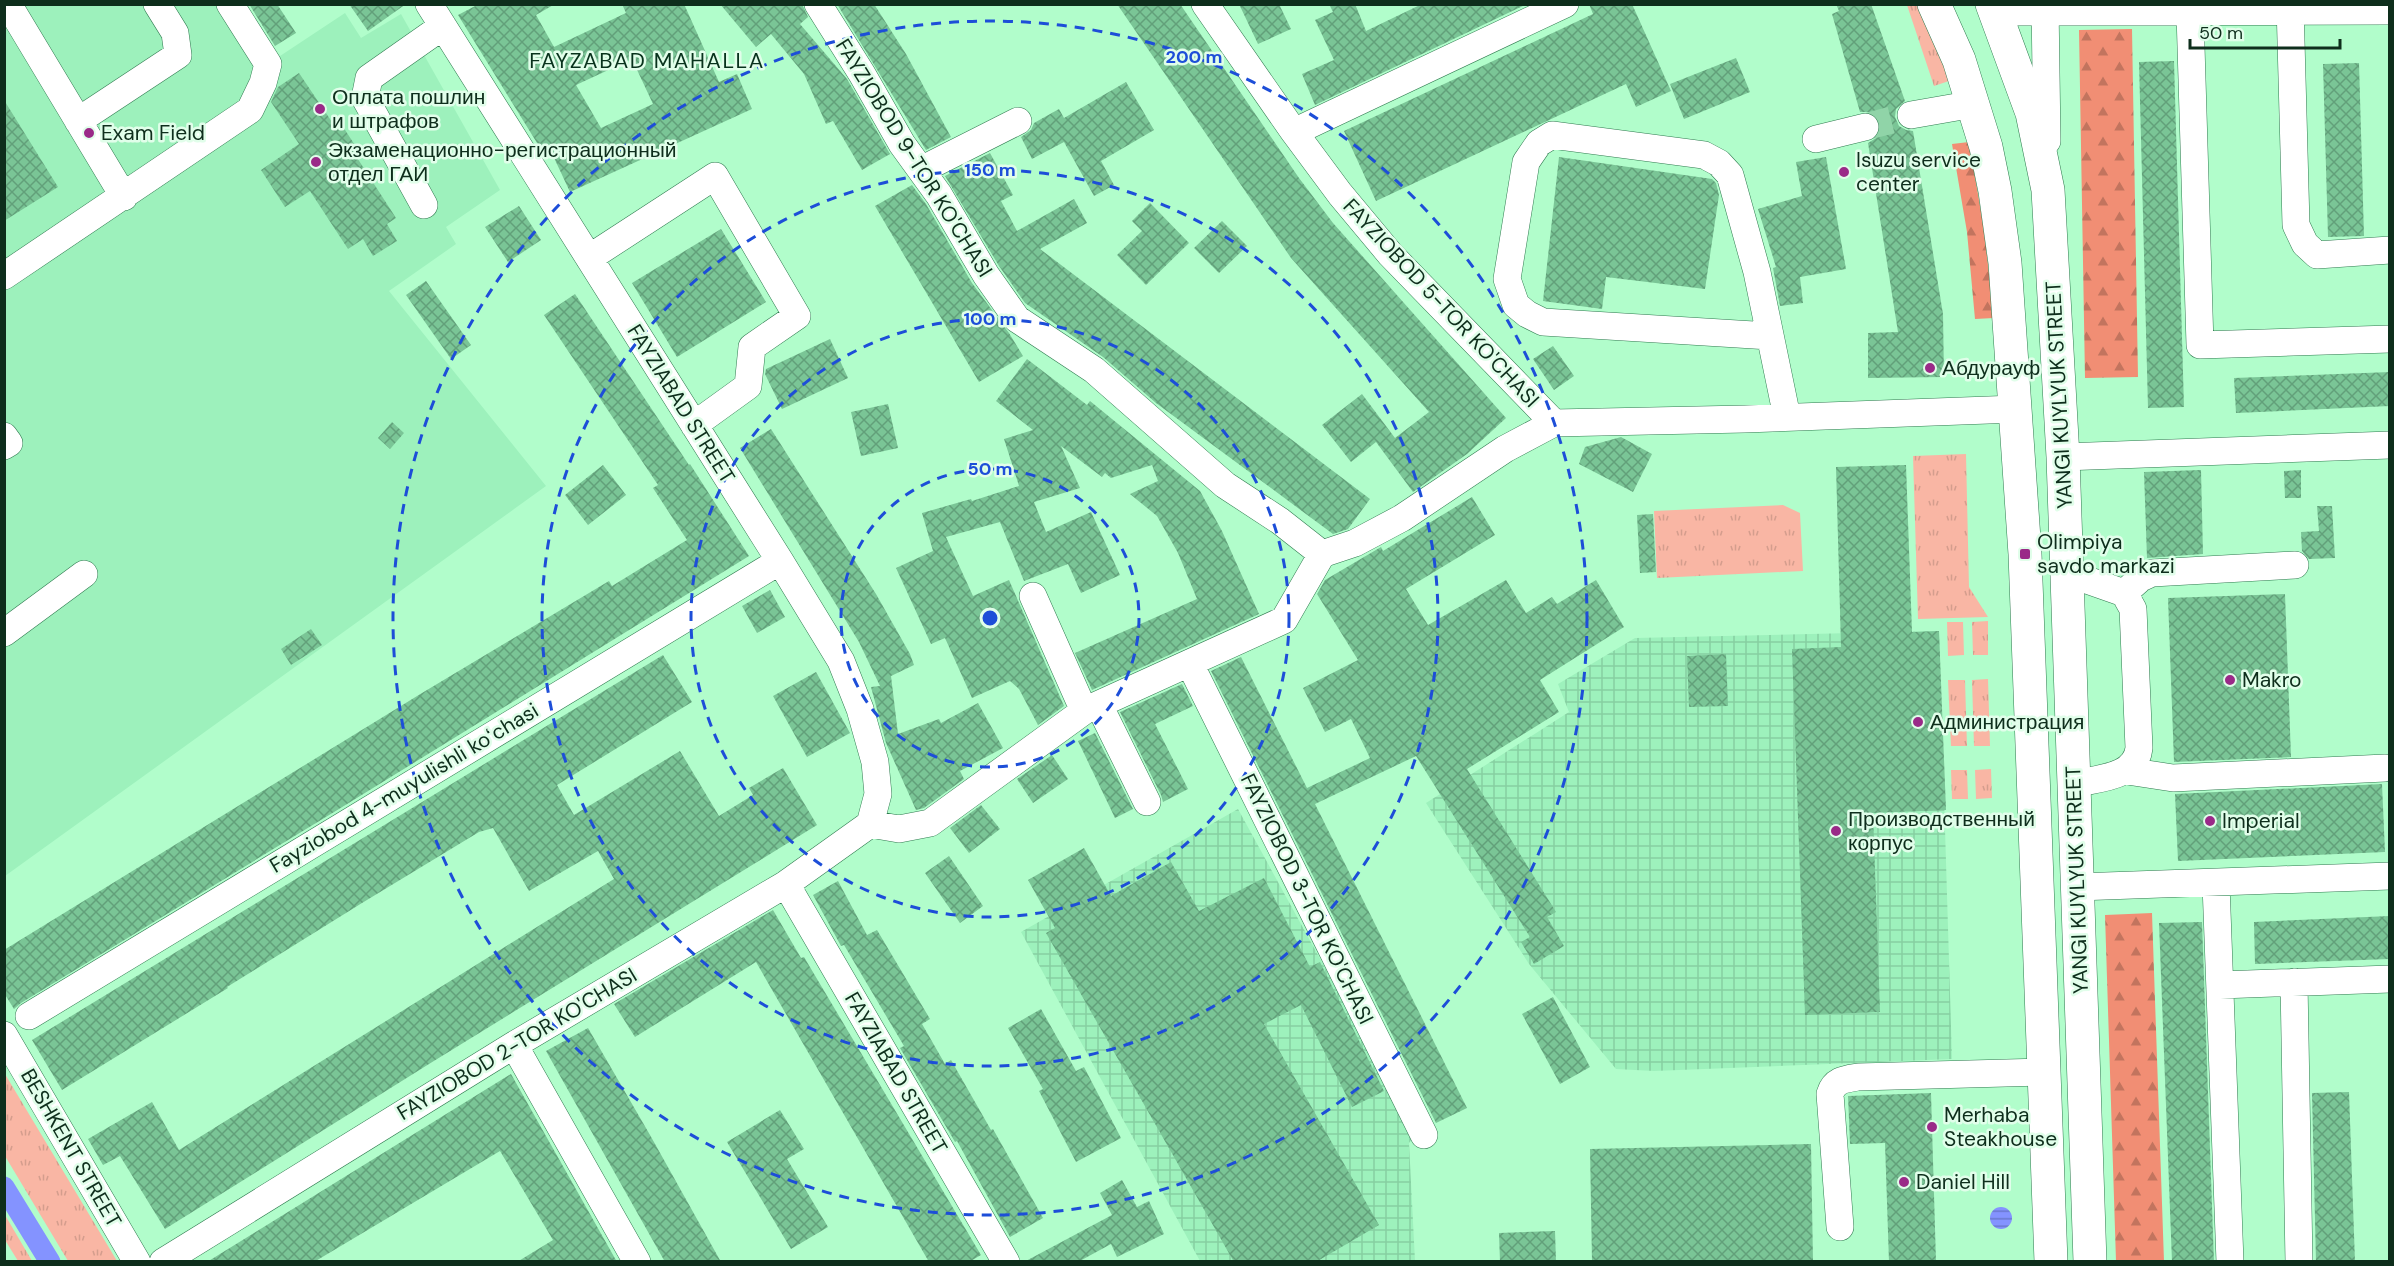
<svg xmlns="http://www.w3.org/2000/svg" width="2394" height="1266" font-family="'DM Sans',sans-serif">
<defs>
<pattern id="industrial-grid" width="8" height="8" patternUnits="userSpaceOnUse" patternTransform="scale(1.5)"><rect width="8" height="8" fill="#9df1bc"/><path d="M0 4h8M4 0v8" fill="none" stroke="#86cfa1"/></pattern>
<pattern id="grass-tufts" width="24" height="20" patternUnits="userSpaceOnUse" patternTransform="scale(1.5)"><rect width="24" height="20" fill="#f9b6a4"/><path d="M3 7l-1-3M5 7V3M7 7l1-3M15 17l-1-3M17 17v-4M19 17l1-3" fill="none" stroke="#d49d8d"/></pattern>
<pattern id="forest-firs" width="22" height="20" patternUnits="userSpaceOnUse" patternTransform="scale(1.5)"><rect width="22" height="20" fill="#f18e74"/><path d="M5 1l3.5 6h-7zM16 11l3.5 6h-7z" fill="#c2745e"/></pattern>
<pattern id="water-rules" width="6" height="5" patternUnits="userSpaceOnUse" patternTransform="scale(1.5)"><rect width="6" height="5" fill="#8493ff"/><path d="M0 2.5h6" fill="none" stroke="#6a78ce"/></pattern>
<pattern id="building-cross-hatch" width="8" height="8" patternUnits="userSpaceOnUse" patternTransform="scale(1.5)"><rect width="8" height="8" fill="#7ac596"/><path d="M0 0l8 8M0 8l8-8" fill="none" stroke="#62a07a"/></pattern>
</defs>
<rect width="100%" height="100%" fill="#b1fdcb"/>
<path fill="#9df1bc" d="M5,5h231l35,57 74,-49 16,25 40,-24 99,176 -54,37 10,17 -67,47 157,195 -541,390z"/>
<path fill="url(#industrial-grid)" d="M1939,631l13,428 -298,12 -38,-2 -87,-105 -103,-161 143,-91 -11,-28 77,-46z
M1238,809l178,325 -7,9 6,118h-215l-179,-329z"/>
<path fill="url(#grass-tufts)" d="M1907,5h17l25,76 -15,5z
M1966,454l3,133 19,30 -70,2 -5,-163z
M1783,505l17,8 3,58 -146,7 -3,-67z
M1988,621v34h-15l-1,-33z
M1947,622h16l1,33 -16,1z
M1988,679l2,67h-16l-2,-66z
M1948,680h17l2,66h-16z
M1991,769l1,29 -16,1 -1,-29z
M1951,770h16l1,29h-16z
M5,1074l112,187h-49l-63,-105z
M5,1215l27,46h-14l-13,-21z"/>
<path fill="url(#forest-firs)" d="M2132,29l6,348 -53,1 -6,-348z
M1969,142l15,87 10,89 -19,1 -8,-87 -15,-88z
M2152,913l12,348h-48l-11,-346z"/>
<path fill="url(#water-rules)" d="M1990 1218a11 11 0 1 1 22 0a11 11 0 1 1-22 0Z"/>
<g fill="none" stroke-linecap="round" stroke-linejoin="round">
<path stroke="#8493ff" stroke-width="21" d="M4,1187l46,75"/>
</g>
<path fill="url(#building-cross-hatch)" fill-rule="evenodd" d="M249,4h28l19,29 -21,13z
M349,4h57l-38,27z
M479,4h76l-19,11 18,32 72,-34 -4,-9h62l35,78 18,-8 15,35 -182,83 -21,-45 -7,4 -84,-136zM632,59l21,45 -52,24 -25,-43z
M720,4h82l6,13 -8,7 47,55 43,75 -28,16 -29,-49 -7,3 -22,-50 -33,-40 -15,13z
M837,4h37l32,50 45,83 -25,13z
M1117,4h63l119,174 34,45 173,195 -39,36 -54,38 -37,-50 -25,20 -29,-37 40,-31 33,44 34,-26 -138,-154z
M1239,4h40l12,25 -33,15z
M1329,4h26l11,27 56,-27h105l-212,101 -13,-31 32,-14 -19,-40 18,-8z
M1589,4h43l39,87 -35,16 -10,-23 -250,117 -32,-70 249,-117z
M1836,4h35l34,97 -9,8 -1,8 4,9 7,4 7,1 30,183 1,63 -76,1v-45l30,-1 -30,-189 8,-5 4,-6v-8l-3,-7 -7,-5h-10l-28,-98 7,-3z
M1736,58l14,34 -66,27 -14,-35z
M2174,61l10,346 -36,1 -9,-346z
M2359,63l5,173 -36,1 -5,-173z
M299,73l33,49 5,-4 12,18 9,14 -4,3 42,65 -9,6 10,17 -24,15 -10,-17 -15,10 -38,-58 -25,16 -24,-37 38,-26 -28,-42 7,-15z
M1126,82l28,48 -53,31 13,24 -20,11 -30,-54 -32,17 -11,-22 10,-7 3,-7 25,-14 5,9z
M4,100l54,87 -54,34z
M990,153l23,42 -12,6 16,30 57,-32 13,24 -47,26 330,250 -22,30 -15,5 -177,-131 -53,-46 -78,-54 -26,-37 -54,-90z
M1559,157l153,22 4,4 3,12 -14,94 -99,-12 -4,32 -59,-8z
M1826,157l20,112 -46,8 3,26 -23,3 -7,-38 3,-1 -18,-58 44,-13 -6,-34z
M912,185l14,19 46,79 37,50 14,23 -44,26 -104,-176z
M1150,203l39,40 -43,42 -29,-30 25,-24 -10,-10z
M519,206l22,34 -33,22 -23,-35z
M1222,221l25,25 -28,27 -25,-25z
M721,229l45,73 -89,55 -45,-74z
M426,281l45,64 -20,14 -45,-64z
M575,294l114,171 1,-1 59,92 -410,253 -318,194 -7,6 -10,-16v-43l418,-257 187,-112 3,5 75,-46 -34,-52 5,-3 -114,-170z
M830,339l18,39 -66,31 -17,-35 1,-5z
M1553,346l21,30 -20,14 -21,-31z
M1027,359l60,46 3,-4 110,90 22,40 37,83 -167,76 -17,-37 122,-54 -19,-46 -21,-37 -27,-22 28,-13 -6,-16 -41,13 -6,-5 -3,4 -41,-31 19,42 -46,14 12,30 45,-20 29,63 -39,18 -13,-29 -44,17 -24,-59 -54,15 27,59 36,-16 55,126 -26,19 -19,-36 -9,-8 -38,17 -27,-60 -14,6 -35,-76 37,-17 -11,-38 49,-14 1,2 47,-15 -15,-47 29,-9 -37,-29z
M2390,372v34l-154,7 -2,-35z
M888,404l10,44 -37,8 -10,-44z
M392,422l12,11 -14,16 -12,-11z
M771,429l105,165 34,60 4,11 -23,11 7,58 41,-15 2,4 37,-20 25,45 -43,23 4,8 -40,29 -8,2 -30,-67 -15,-56 9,-1 -21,-44 -119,-194z
M1621,437l31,17 -19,38 -54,-28 6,-17z
M603,465l23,30 -38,30 -23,-30z
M1906,465l6,167 27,-1 7,179 -73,3 7,199 -75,3 -13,-366 49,-2 -5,-180z
M2201,470l2,84 -56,4 -3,-86z
M2301,470v28h-16l-1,-27z
M1472,497l23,38 -89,54 22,36 78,-45 20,33 26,-16 5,7 39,-24 28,47 -84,53 19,32 -92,57 89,143 -9,5 17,29 -30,18 -13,-22 9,-5 -114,-181 -101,48 152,304 -31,15 -225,-452 30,-14 66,131 63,-30 -19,-39 -26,13 -22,-44 55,-28 -41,-66 8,-14 56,-33 2,4z
M2317,506h15l3,52 -26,1 -7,-8 -1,-19 18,-1z
M1653,514l3,58 -16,1 -3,-58z
M770,590l15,27 -28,16 -15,-27z
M2285,594l6,163 -117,5 -6,-164z
M311,629l11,16 -31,20 -10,-16z
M1726,654l2,52 -39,1 -2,-51z
M663,655l29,47 -135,83 17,30 106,-64 39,65 34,-21 -4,-7 34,-20 34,57 -388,239 -264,165 -45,-73 -17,9 -15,-26 64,-37 27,48 435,-271 -16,-28 -69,40 -36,-63 -14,4 -117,71 -135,84 1,1 -166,102 -30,-50z
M816,672l34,61 -43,24 -34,-61z
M1182,684l11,22 -38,18 33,65 -25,13 -2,-7 -41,-83z
M1095,733l38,76 -18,9 -37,-77z
M1052,755l16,24 -35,24 -16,-24z
M2382,784l3,68 -207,9 -3,-67z
M981,805l19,24 -31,24 -19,-25z
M1084,848l27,48 60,-34 28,49 65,-33 46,89 10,-5 64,129 -32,16 -51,-102 -37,19 115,201 -63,37h-82l-188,-329 9,-5 -27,-48z
M949,856l34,50 -23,17 -35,-50z
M838,881l29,54 10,-5 53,89 -8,5 23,40 6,-4 40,70 2,-1 50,89 -33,19 -53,-96 -2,1 -55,-94 4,-2 -60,-101 -3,1 -28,-51z
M773,910l28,48 3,-1 177,298 -12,7h-40l-173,-300 -121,75 -21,-33z
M2390,916v43l-135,5 -1,-42z
M2202,922l12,340h-42l-13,-339z
M1553,997l37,70 -30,17 -38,-70z
M1041,1009l35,62 8,-4 37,71 -45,24 -37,-71 4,-2 -35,-61z
M588,1028l62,107 71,127h-56l-119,-211z
M511,1074l106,188h-100l36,-22 -53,-89 -186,111h-107z
M2349,1092l6,170h-39l-4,-169z
M1931,1093l5,169h-47l-4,-119 -35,1 -2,-48z
M780,1110l24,39 -17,10 41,68 -37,22 -64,-107z
M1811,1144l2,118h-221l-2,-113z
M1122,1180l15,27 12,-6 15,33 -47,23 -6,-13 -33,18h-54l88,-47 -12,-22z
M1555,1231l1,31h-56l-1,-29z"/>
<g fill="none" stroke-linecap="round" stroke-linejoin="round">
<path stroke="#90d4a8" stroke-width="27" stroke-dasharray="27 14" stroke-linecap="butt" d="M1865,127l46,-12"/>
<defs>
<path id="minor" d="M8,4l116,193
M429,4l351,557 61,100 19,48 15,53 3,32 -8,30
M818,4l44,70 40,70 37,51 47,80 31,44 77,51 131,115 55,36 42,33
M1205,4l89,128 46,62 50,60 164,169
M2045,4l2,137
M2290,4l6,221 9,19 12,11 73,-5
M1996,12l394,-1
M2190,13l10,332 190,-6
M1911,115l63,-11
M78,121l100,-66 -3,-22 -18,-29
M1294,132l271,-128
M1816,139l49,-12
M921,170l97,-49
M424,205l-59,-107 4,-20 74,-52
M589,258l126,-82 82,140 -45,31 -4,39 -54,39
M4,276l246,-166 13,-27 5,-19 -38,-60
M1770,336l-227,-14 -16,-8 -11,-9 -9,-26 19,-117 13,-19 13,-8 152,20 15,8 11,12 27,97 30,145
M4,436l5,7 -5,3
M2063,457l327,-12
M1322,554l33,-11 47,-25 103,-69 49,-26 191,-4 271,-10
M2067,573l57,20 9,16 6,139c-3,30 -41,30 -65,36
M2124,593l17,-15 11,-5 143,-8
M1033,596l51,115
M4,633l80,-59
M1190,664l234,471
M1099,705l48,97
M2127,771l46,7 212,-10
M870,824l29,5 31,-6 154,-112 200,-91 38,-66
M786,884l220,378
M2216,884l14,378
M2077,887l313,-11
M2294,982l5,280
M2220,985l170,-6
M29,1016l751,-455
M4,1035l133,227
M514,1045l123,217
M1840,1227l-10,-133c4,-14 15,-15 28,-17l187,-5
M163,1262l351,-217 272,-161 84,-60"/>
<path id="major" d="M1934,4l25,56 27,87 9,44 10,72 20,291 26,708
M1992,4l40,109 16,77 15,267 27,805"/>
</defs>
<use href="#minor" stroke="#307b50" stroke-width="28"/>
<use href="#major" stroke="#307b50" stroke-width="34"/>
<use href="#minor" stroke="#fff" stroke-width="27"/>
<use href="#major" stroke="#fff" stroke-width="33"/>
</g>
<g fill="none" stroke="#1d4ed8" stroke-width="3" stroke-dasharray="10 8">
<circle cx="990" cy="618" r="149"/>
<circle cx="990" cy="618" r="299"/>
<circle cx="990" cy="618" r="448"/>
<circle cx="990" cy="618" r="597"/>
</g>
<g fill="#9a2a88" stroke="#e1feea" stroke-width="2">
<circle cx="320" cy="109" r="6"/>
<circle cx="89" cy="133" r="6"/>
<circle cx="316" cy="162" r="6"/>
<circle cx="1844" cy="172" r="6"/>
<circle cx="1930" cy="368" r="6"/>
<rect x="2019" y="548" width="12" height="12" rx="3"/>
<circle cx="2230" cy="680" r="6"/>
<circle cx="1918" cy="722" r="6"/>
<circle cx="2210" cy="821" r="6"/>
<circle cx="1836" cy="831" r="6"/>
<circle cx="1932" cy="1127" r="6"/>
<circle cx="1904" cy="1182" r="6"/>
</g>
<g text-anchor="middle" stroke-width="5" stroke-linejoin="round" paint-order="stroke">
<g font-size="21" fill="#0e2e1c" stroke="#e1feea" text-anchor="start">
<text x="332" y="104">Оплата пошлин<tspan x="332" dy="24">и штрафов</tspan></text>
<text x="101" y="140">Exam Field</text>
<text x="328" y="157">Экзаменационно-регистрационный<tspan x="328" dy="24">отдел ГАИ</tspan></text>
<text x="1856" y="167">Isuzu service<tspan x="1856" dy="24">center</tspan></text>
<text x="1942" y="375">Абдурауф</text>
<text x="2037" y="549">Olimpiya<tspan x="2037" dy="24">savdo markazi</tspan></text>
<text x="2242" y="687">Makro</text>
<text x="1930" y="729">Администрация</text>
<text x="1848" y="826">Производственный<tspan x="1848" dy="24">корпус</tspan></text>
<text x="2222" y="828">Imperial</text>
<text x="1944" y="1122">Merhaba<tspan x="1944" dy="24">Steakhouse</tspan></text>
<text x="1916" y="1189">Daniel Hill</text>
</g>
<g font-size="21" fill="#0e2e1c" stroke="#e1feea">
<text transform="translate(914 158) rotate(58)" y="7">FAYZIOBOD 9-TOR KO'CHASI</text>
<text transform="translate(1441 303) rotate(47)" y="7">FAYZIOBOD 5-TOR KO'CHASI</text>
<text transform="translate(2059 395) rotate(-93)" y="7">YANGI KUYLYUK STREET</text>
<text transform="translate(681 404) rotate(58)" y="7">FAYZIABAD STREET</text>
<text transform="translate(404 788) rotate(-31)" y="7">Fayziobod 4-muyulishli koʻchasi</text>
<text transform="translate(2077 880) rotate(-92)" y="7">YANGI KUYLYUK STREET</text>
<text transform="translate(1307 899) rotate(64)" y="7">FAYZIOBOD 3-TOR KO'CHASI</text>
<text transform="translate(517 1044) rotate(-31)" y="7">FAYZIOBOD 2-TOR KO'CHASI</text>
<text transform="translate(896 1073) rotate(60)" y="7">FAYZIABAD STREET</text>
<text transform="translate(71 1148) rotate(60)" y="7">BESHKENT STREET</text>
</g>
<g font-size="22" letter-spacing="1.5" fill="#08321c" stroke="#e1feea">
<text x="647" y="68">FAYZABAD MAHALLA</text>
</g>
</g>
<circle cx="990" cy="618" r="9" fill="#1d4ed8" stroke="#e1feea" stroke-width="3"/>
<g font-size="18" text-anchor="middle" font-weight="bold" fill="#1d4ed8" stroke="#e1feea" stroke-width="5" stroke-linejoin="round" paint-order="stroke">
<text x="1194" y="63">200 m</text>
<text x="990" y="176">150 m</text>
<text x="990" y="325">100 m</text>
<text x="990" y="475">50 m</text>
</g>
<rect width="2394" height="1266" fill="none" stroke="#0e2e1c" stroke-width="12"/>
<path d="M2190 39v9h150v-9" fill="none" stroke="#0e2e1c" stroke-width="3"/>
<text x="2199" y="39" font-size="18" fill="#0e2e1c" stroke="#e1feea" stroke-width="4.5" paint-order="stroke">50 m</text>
</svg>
